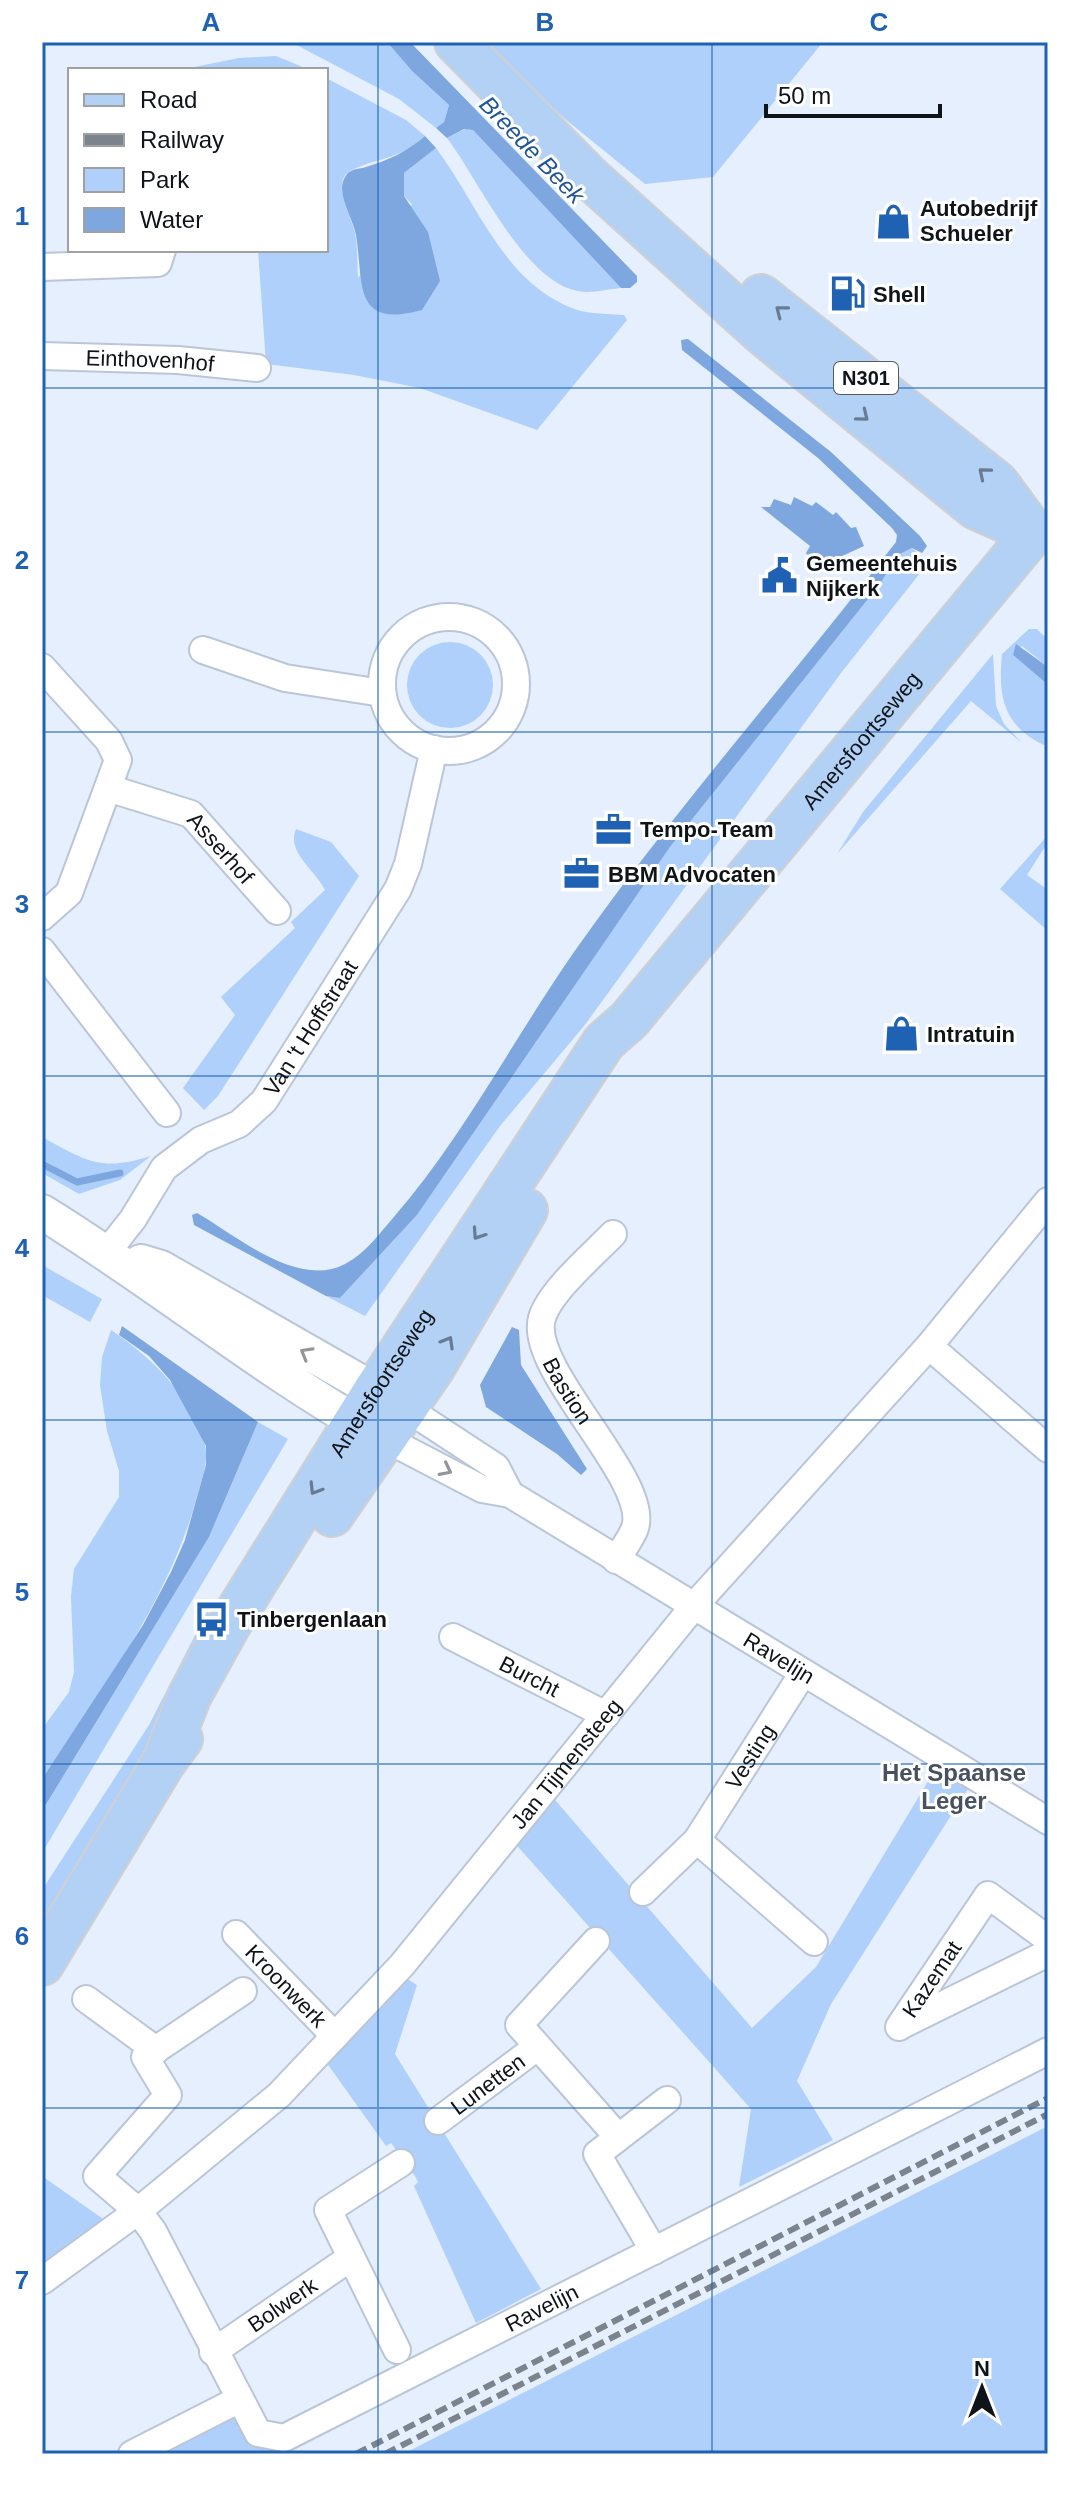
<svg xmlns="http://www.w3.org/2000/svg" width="1090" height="2496" font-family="Helvetica,sans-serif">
<rect width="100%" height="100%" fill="#e5effd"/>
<path fill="#afd0fb" d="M291,42h96l25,29 37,34 -5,17 -8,6 -37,-29z
M483,42h340l-110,135 -68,7 -80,-65z
M276,56l34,14h-130l59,-12z
M326,78l80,42 19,16c-29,25 -43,20 -73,34 -23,10 0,47 3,63 3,15 2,30 3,45l54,-74 -8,-8v-23l32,-25c43,57 69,140 145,163 13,3 29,3 43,4l3,5 -90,110 -117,-42 -66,-13 -88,-11 -8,-114h68z
M465,129l8,1 148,158c-13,1 -31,6 -43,3 -54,-9 -101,-114 -131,-153z
M912,548l16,15 -87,110 -257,353 -84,100 -135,190 -39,-20 14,2 77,-83 253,-368 210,-263 18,-29z
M1029,629h8l7,7 4,-4v35l-26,-21 -9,9 35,30v62c-45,-20 -50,-49 -46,-93z
M407 685a43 43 0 1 1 86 0a43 43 0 1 1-86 0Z
M993,654l3,52 8,18 18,19 -51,-42 -134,153 26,-42z
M296,829l35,13 28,34 -141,220 -14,14 -21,-22 52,-73 -14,-18 74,-69 -4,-6 34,-32c-10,-20 -39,-38 -29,-61z
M1048,835v7l-21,33 21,15v41l-48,-42z
M42,1137c44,24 59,35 109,19l-31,24 -41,14 -37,-21z
M42,1265l60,34 -12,23 -48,-27z
M111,1330c41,28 81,66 94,115 4,16 -3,33 -7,48 -28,106 -96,196 -156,286v-50l27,-37 5,-20 -3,-76 3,-27 45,-72v-26l-12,-40 -7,-46 2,-28z
M258,1422l30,17 -246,414v-42l167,-274z
M207,1612l10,4 -55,117 -120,209v-52l107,-165z
M938,1765l33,19 -140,220 -34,77 36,59 -94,47 12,-78 -239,-269 37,-47 203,235 64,-61z
M399,1974l18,11 -22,69 146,235 -65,34 -62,-137 4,-4 -3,-6 -24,-33 -5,3 -62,-87z
M1048,2126v328h-645z
M42,2176l64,45 -64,49z
M235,2410l53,44h-128z"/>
<path fill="#7da7de" d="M387,42h23l227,234v6l-7,6h-9l-148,-158 -9,-1 -17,9 -11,-10 8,-6 5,-17 -37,-34z
M425,136l11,12 -32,25v23l24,36 12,49 -18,29c-70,19 -58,-26 -66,-75 -3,-17 -21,-42 -11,-58 5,-9 12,-7 21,-10 23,-7 40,-15 59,-31z
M688,339l143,113 89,84 7,10 -5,7 -10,-5 -14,7 -18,29 -210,263 -253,368 -77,83 -14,-2 -132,-71 -2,-10 5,-2c40,23 101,76 148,51 20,-10 34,-30 48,-46 70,-81 120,-178 181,-266 100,-142 216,-272 322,-410l1,-7 -5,-7 -74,-70 -136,-108 -1,-10z
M794,497l18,9 4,-4 17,13 3,-3 15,16 5,-1 8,19 -46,21 -12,-14 4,-7 -49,-39h9l4,-8 17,6z
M1016,644l32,23v18l-35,-30z
M122,1326l136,96 -49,115 -167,274v-32l101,-154 28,-53 14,-32 21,-75v-19l-36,-66 -21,-24 -30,-21z
M512,1327l7,3 2,35 66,104 -6,6 -24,-21 -71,-47 -6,-22z"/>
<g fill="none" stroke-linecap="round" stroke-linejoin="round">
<path stroke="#7da7de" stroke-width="7" d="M42,1164l35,18 43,-9"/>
<defs>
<g id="minor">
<path d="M42,267l116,-4 4,-13"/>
<path id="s1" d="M42,356l136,4 79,8"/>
<circle cx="449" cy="684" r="67"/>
<path d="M203,650l82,28 97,15"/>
<path d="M42,667l67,74 9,19 -49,133 -27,24"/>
<path id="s2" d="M108,788l83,26 86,97"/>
<path d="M42,951l125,162"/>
<path id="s3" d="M613,1234c-20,21 -63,57 -71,84 -15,51 109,162 93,210 -4,11 -13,22 -19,32"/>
<path id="s4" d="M107,1252l26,-33 31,-51 37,-28 38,-16 25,-23 134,-212 10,-25 26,-115"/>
<path d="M929,1346l119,103"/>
<path d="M406,1408l90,59 14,27"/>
<path id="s5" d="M384,1438l98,51 28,5 538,327"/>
<path id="s6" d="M453,1637l153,78"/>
<path d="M697,1840l117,102"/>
<path id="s7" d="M643,1892l54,-52 106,-167"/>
<path id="s8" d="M236,1934l99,102"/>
<path d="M596,1941l-77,84 99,112"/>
<path id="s9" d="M243,1991l-98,66 23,38 -71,81 41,35 15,20 105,202 26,5 764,-387"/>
<path d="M86,1999l70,51"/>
<path d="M902,2025l146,-72"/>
<path id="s10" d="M899,2027l89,-132 60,44"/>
<path id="s11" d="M438,2121l99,-74"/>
<path d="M654,2251l-57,-97 70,-54"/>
<path id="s12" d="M42,2281l96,-70 141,-116 123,-130 292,-359 235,-260 119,-145"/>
<path d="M397,2350l-69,-140 73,-47"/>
<path id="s13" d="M213,2352l137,-94"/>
<path d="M132,2454l108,-55"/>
</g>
<path id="tertiary" d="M42,1212c114,70 218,156 335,222
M141,1262l20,6 234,134"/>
<g id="primary">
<path d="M456,42l131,133 175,158 214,175 57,25"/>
<path d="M761,296l236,187 36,49"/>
<path d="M332,1515l101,-147 93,-158"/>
<path id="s14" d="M164,1762l26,-67 40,-72 144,-231 230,-350 25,-22 404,-487"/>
<path d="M42,1964l122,-202 17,-23"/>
</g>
</defs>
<use href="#minor" stroke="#bac6d7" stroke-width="30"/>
<use href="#tertiary" stroke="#bac6d7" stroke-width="38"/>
<use href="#primary" stroke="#cfd0d1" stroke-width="46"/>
<use href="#minor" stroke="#fff" stroke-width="26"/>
<use href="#tertiary" stroke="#fff" stroke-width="34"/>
<use href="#primary" stroke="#b3d0f5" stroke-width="42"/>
<path stroke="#7b838d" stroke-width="6" stroke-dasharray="12 6" stroke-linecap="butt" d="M356,2454l692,-356
M385,2454l663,-340"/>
</g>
<defs><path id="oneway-chevron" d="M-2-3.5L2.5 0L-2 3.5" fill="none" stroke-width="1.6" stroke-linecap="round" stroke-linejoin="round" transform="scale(2)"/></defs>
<g stroke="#697b92">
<use href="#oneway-chevron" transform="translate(781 311) rotate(-142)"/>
<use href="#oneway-chevron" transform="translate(863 416) rotate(39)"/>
<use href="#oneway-chevron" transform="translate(984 473) rotate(-140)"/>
<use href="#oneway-chevron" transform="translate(478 1234) rotate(124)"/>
<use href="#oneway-chevron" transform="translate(448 1342) rotate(-60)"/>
<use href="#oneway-chevron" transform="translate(315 1489) rotate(122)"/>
</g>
<g stroke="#939598">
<use href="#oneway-chevron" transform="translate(306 1353) rotate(-150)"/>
<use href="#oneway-chevron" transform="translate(446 1470) rotate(27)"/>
</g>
<path fill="none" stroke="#1f62b3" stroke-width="2" stroke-opacity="0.55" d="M378,42v2412M712,42v2412M42,388h1006M42,732h1006M42,1076h1006M42,1420h1006M42,1764h1006M42,2108h1006"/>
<defs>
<symbol id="shop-bare" viewBox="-9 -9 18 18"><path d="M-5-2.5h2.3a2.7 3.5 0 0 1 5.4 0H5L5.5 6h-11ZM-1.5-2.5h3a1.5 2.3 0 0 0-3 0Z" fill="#1f62b3" stroke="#fff" stroke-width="2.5" paint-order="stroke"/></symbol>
<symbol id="fuel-bare" viewBox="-9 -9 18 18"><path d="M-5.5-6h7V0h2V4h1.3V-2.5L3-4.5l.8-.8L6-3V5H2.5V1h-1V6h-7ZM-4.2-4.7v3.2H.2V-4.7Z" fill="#1f62b3" stroke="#fff" stroke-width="2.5" paint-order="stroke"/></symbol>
<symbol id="civic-bare" viewBox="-9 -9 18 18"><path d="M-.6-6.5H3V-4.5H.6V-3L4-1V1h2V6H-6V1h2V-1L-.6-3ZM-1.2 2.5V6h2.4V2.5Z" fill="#1f62b3" stroke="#fff" stroke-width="2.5" paint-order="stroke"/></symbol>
<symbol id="office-bare" viewBox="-9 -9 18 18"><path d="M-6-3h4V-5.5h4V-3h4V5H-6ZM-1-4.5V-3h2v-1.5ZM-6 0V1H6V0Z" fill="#1f62b3" stroke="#fff" stroke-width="2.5" paint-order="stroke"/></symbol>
<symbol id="bus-bare" viewBox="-9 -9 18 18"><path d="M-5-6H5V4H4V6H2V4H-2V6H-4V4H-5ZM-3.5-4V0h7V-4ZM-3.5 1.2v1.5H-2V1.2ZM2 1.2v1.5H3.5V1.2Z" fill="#1f62b3" stroke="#fff" stroke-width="2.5" paint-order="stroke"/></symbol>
</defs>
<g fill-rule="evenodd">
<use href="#shop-bare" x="868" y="196" width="51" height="51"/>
<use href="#fuel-bare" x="822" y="268" width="51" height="51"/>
<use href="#civic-bare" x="754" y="550" width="51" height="51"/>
<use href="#office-bare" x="588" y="804" width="51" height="51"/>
<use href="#office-bare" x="556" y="848" width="51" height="51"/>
<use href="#shop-bare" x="876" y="1008" width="51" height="51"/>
<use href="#bus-bare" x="186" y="1594" width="51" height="51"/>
</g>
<g text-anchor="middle" stroke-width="6" stroke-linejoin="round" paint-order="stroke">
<rect fill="#fff" stroke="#575a5e" stroke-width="2" x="834" y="362" width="64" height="32" rx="6"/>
<g font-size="20" font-weight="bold" fill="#0f1419">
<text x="866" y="385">N301</text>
</g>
<g font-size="22" font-weight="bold" fill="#0f1419" stroke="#fff" text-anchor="start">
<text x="920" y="216">Autobedrijf<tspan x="920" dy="25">Schueler</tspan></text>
<text x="873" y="302">Shell</text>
<text x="806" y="571">Gemeentehuis<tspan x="806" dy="25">Nijkerk</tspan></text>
<text x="640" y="837">Tempo-Team</text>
<text x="608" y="882">BBM Advocaten</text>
<text x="927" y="1042">Intratuin</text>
<text x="237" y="1627">Tinbergenlaan</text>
</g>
<g font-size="22" fill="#0f1419" stroke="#fff">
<text dy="8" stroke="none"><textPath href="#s1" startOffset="108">Einthovenhof</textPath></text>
<text dy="8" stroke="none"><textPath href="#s14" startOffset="1242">Amersfoortseweg</textPath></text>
<text dy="8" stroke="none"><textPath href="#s2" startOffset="132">Asserhof</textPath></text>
<text dy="8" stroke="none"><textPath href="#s4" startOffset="310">Van 't Hoffstraat</textPath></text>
<text dy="8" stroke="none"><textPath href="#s14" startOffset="438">Amersfoortseweg</textPath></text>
<text dy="8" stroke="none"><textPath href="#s3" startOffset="190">Bastion</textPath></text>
<text dy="8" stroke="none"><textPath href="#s5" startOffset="454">Ravelijn</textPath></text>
<text dy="8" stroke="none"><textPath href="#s6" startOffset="86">Burcht</textPath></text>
<text dy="8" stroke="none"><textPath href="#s7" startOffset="174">Vesting</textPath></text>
<text dy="8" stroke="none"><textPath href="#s12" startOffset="740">Jan Tijmensteeg</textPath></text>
<text dy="8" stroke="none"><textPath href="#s10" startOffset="58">Kazemat</textPath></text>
<text dy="8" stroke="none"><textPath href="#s8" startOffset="72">Kroonwerk</textPath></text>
<text dy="8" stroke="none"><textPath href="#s11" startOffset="62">Lunetten</textPath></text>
<text dy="8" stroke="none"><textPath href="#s13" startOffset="84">Bolwerk</textPath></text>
<text dy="8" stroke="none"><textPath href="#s9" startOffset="892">Ravelijn</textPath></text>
</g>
<g font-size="24" font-style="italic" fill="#205698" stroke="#fff">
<text transform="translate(532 150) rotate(46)" y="8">Breede Beek</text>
</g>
<g font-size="24" font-weight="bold" fill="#47515f" stroke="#fff">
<text x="954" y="1781">Het Spaanse<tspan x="954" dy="28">Leger</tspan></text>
</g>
</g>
<rect width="1090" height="2496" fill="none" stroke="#ffffff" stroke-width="88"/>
<rect x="68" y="68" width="260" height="184" fill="#ffffff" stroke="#9fa1a3" stroke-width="2"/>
<rect x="84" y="94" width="40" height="12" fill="#b3d0f5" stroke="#9fa1a3" stroke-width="2"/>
<text x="140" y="108" font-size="24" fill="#0f1419">Road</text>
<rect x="84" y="134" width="40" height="12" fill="#7b838d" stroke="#9fa1a3" stroke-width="2"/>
<text x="140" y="148" font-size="24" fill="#0f1419">Railway</text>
<rect x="84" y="168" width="40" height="24" fill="#afd0fb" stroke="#9fa1a3" stroke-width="2"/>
<text x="140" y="188" font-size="24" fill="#0f1419">Park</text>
<rect x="84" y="208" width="40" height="24" fill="#7da7de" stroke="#9fa1a3" stroke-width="2"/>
<text x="140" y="228" font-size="24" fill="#0f1419">Water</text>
<g transform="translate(982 2388)" stroke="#ffffff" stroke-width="6" paint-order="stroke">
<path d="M0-6L14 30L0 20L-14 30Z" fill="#0f1419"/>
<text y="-12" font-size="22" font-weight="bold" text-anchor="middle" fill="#0f1419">N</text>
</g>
<path d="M766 104v12h174v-12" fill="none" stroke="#0f1419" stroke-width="4"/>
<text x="778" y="104" font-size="24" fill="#0f1419" stroke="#ffffff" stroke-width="6" paint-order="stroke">50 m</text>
<rect x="44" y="44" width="1002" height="2408" fill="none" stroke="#1f62b3" stroke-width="3"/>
<g font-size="26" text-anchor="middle" font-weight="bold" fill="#1f62b3">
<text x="211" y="31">A</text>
<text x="545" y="31">B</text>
<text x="879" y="31">C</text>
<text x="22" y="225">1</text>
<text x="22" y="569">2</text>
<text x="22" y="913">3</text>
<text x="22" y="1257">4</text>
<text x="22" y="1601">5</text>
<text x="22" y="1945">6</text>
<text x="22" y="2289">7</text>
</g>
</svg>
